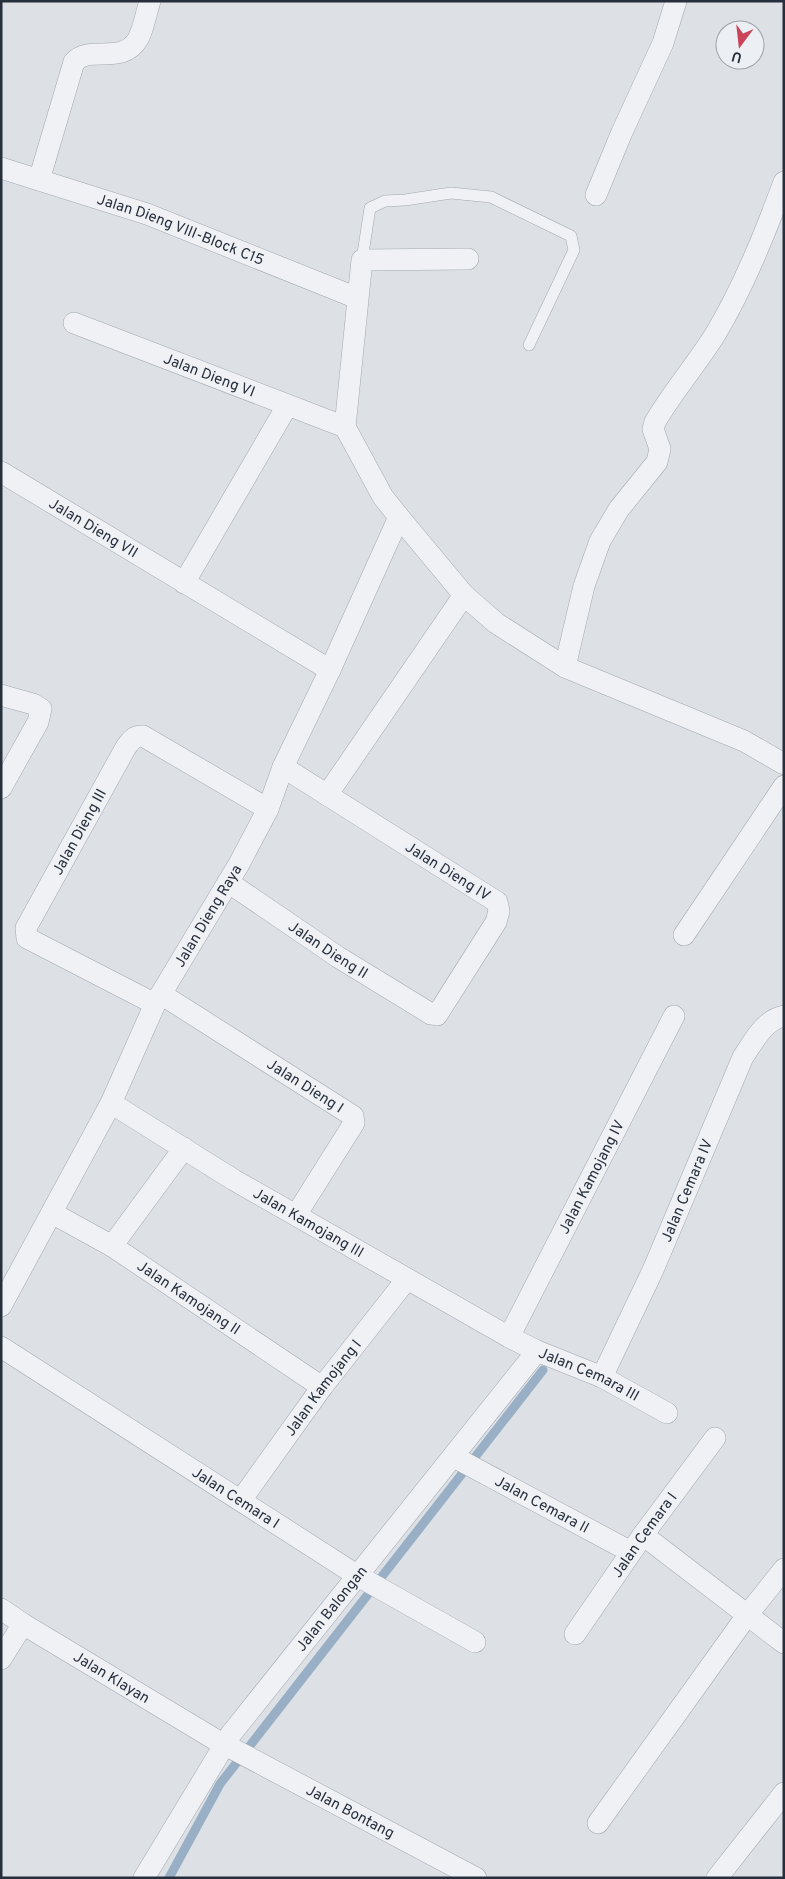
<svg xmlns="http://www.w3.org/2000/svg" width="785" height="1879" font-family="Overpass,sans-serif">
<rect width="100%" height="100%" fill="#dde1e6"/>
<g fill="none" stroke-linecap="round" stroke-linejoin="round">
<path stroke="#98afc6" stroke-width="9" d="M169,1878l51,-94 323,-414"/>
<defs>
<path id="service" d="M362,260l8,-52 15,-7 20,-1 46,-7 40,4 80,39 3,14 -45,95"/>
<g id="minor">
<path id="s1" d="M1,168l146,46 210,84"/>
<path d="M39,180l35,-118c16,-18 48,4 64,-23 6,-11 8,-26 12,-38"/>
<path d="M596,195l26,-63 41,-89 13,-42"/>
<path d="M468,259l-106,1 -17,167 38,70 16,20 65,78 32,28 69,44 179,74 40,23"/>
<path id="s2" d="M74,323l271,104"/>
<path id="s3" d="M1,472l329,198"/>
<path d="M184,583l103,-177"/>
<path d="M565,667l19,-81 16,-45 19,-32 38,-47 3,-13 -7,-20 2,-7c18,-31 42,-58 61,-89 28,-47 49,-100 68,-151"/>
<path d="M1,695l32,9 8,5 -3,13 -37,66"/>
<path d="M327,795l137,-200"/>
<path id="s4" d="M228,882l110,75 93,57 6,1 59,-93 3,-11 -2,-9 -214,-135"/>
<path d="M684,935l100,-149"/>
<path id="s5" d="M161,994l192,122 1,7 -58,92"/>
<path id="s6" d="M155,1004l-128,-66 -1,-10 100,-181c5,-6 8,-12 17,-11l125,73"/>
<path id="s7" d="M111,1103l123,77 275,157 28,14 65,26 65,36"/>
<path id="s8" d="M52,1213l60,33 210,141"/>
<path d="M112,1246l72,-98"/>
<path id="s9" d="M1,1306l110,-203 44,-99 84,-140 29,-55 15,-42 47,-97 69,-153"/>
<path id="s10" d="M509,1337l165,-321"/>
<path id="s11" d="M1,1347l357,229 117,66"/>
<path id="s12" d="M602,1377l51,-107 90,-213c11,-16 21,-37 41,-41"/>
<path id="s13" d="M454,1457l177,95"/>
<path id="s14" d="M241,1500l81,-113 85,-108"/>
<path d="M643,1535l141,108"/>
<path id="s15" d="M1,1609l22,15 193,116 260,138"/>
<path id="s16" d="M575,1634l68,-99 72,-97"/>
<path d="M1,1659l22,-35"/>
<path d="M598,1823l150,-209 36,-45"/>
<path id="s17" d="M144,1878l87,-144 306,-383"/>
<path d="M717,1878l67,-85"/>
</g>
</defs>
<use href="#service" stroke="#a3a8b0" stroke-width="12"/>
<use href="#minor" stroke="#a3a8b0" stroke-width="22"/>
<use href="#service" stroke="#eff1f5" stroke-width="11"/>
<use href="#minor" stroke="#eff1f5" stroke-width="21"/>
</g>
<g text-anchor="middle" stroke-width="4" stroke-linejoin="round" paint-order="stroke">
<g font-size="15" fill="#272f3c" stroke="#eceff4">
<text dy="5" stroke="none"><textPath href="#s1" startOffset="190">Jalan Dieng VIII-Block C15</textPath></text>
<text dy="5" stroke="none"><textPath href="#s2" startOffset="145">Jalan Dieng VI</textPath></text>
<text dy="5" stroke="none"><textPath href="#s3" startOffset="108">Jalan Dieng VII</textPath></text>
<text dy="5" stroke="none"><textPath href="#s6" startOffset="264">Jalan Dieng III</textPath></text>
<text transform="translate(448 871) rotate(32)" y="5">Jalan Dieng IV</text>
<text dy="5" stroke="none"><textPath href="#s9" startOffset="442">Jalan Dieng Raya</textPath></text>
<text dy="5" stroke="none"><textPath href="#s4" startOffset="121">Jalan Dieng II</textPath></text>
<text dy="5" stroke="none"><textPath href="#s5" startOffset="171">Jalan Dieng I</textPath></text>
<text dy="5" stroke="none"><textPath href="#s10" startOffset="180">Jalan Kamojang IV</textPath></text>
<text dy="5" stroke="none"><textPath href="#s12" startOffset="205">Jalan Cemara IV</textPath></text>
<text dy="5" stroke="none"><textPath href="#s7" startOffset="231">Jalan Kamojang III</textPath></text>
<text dy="5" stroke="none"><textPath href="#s8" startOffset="161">Jalan Kamojang II</textPath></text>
<text dy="5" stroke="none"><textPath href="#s7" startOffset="550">Jalan Cemara III</textPath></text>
<text dy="5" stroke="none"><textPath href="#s14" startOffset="139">Jalan Kamojang I</textPath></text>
<text dy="5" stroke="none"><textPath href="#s11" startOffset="279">Jalan Cemara I</textPath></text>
<text dy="5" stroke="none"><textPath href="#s13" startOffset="100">Jalan Cemara II</textPath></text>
<text dy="5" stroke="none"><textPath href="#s16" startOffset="121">Jalan Cemara I</textPath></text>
<text dy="5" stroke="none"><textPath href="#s17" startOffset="329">Jalan Balongan</textPath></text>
<text dy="5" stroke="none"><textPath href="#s15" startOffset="130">Jalan Klayan</textPath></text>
<text dy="5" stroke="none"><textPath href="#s15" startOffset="404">Jalan Bontang</textPath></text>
</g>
</g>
<rect width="785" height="1879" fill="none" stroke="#272f3c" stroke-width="5"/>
<g transform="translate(740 45) rotate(195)"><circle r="24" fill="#eceff4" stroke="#9da2aa"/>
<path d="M0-4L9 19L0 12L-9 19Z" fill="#c94459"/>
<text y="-8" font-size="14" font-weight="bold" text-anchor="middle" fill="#272f3c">U</text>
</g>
</svg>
